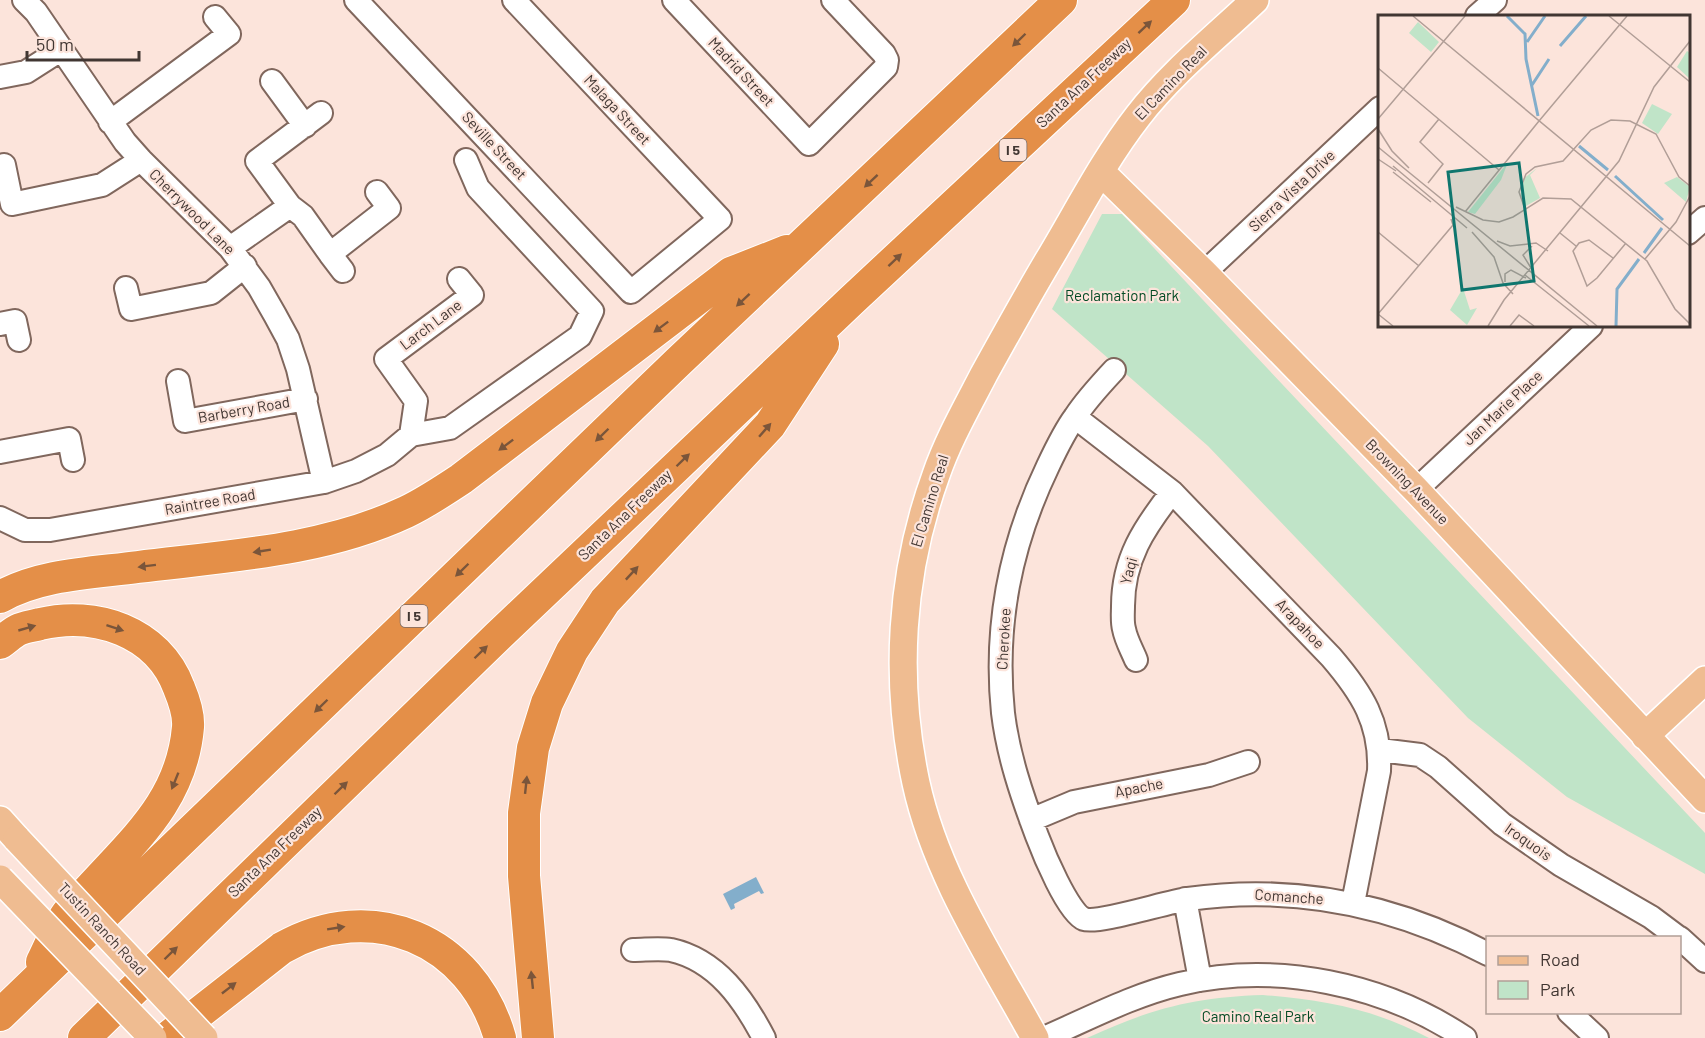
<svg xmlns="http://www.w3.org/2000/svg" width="1705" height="1038" font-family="Barlow,sans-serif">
<rect width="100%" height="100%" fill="#fce4db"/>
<path fill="#c0e4c8" d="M1102,214h20l583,619v41l-138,-77 -99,-79 -260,-272 -156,-137z
M1263,995c61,5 111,14 166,43h-342c63,-29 107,-41 176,-43z"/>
<path fill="#83aecb" d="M756,877l8,16 -3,1 -2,-3 -25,13 1,4 -4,2 -8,-16z"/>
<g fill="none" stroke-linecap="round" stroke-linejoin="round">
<defs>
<path id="minor" d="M24,0l12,12 89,130 16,18 89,88 29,39 16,28 13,24 10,30 26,113
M356,0l275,292 89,-73 -206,-219
M674,0l135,144 77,-77 1,-7 -3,-6 -51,-54
M1477,16l18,-16
M0,77l26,-5 36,-23
M272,81l33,45
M321,113l-64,48 33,45 13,10 27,38 59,-46 -12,-16
M110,122l119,-88 -14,-17
M4,165l8,39 90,-19 39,-25
M1688,233l17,-15
M230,248l60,-42
M330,254l13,17
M1204,273l176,-165
M126,288l5,21 80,-16 34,-27
M0,324l15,-3 4,19
M1114,370c-14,15 -28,30 -39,47 -11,15 -19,32 -27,49 -38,79 -54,159 -45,247 5,42 19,83 34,123 6,16 31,77 47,83 14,5 82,-17 104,-20 106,-15 205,5 300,55
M178,381l7,40 121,-22
M1075,417l97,75 159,165c31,36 50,66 48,114l-26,132
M411,435l39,-7 130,-92 12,-25 -114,-123 -12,-28
M411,435l5,-34 -30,-42 86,-64 -13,-16
M0,452l69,-13 4,21
M1416,490l175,-164
M0,518l25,12h25l274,-48 32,-11 31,-16 24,-20
M1136,660c-4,-10 -10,-20 -12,-31 -2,-7 -1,-16 -1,-23 0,-47 21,-78 49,-114
M1380,750l40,5 18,12 64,57 59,41 90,52 28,21
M1031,820l43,-18 135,-27 39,-13
M1185,899l15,81
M1680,938l25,23
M633,950c12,0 26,-2 38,0 46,10 73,50 93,88
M1569,1012l28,26
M1044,1038c44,-19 89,-43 136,-54 96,-23 204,0 285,54"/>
<path id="major" d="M1101,172l103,101 212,217 289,309
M1645,736l60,-56
M0,820l17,19
M1035,1038c-45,-82 -99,-163 -119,-255 -22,-103 -16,-209 20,-308 12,-35 31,-68 48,-101 21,-38 42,-76 64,-113 29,-48 55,-100 90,-145 33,-43 78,-79 117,-116"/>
<path id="highway" d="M0,597c41,-23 92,-24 138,-30 89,-11 185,-16 268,-55 19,-9 37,-21 55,-33l270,-206 56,-22
M0,643c6,-4 12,-10 18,-13 6,-3 15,-4 22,-6 55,-13 118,7 139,64 5,12 10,26 9,39 -6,70 -49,108 -93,156 -9,10 -20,20 -28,31 -10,14 -17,32 -25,48
M0,1015l678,-653 383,-362
M84,1038l414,-402 354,-336 322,-300
M167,1038l115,-90c89,-51 190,-9 218,90
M538,1038l-14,-162v-63l9,-65 14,-45 25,-52 33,-50 165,-176 53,-81"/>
</defs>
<use href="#minor" stroke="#80675d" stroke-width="26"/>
<use href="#major" stroke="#fff" stroke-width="30"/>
<use href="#highway" stroke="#fff" stroke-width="34"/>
<use href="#minor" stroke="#fff" stroke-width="22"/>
<use href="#major" stroke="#efbc91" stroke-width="27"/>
<use href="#highway" stroke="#e48f48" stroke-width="32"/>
<defs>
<path id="major-bridge" d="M17,839l187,199
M0,879l153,159"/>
</defs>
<use href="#major-bridge" stroke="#fff" stroke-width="30" stroke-linecap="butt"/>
<use href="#major-bridge" stroke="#efbc91" stroke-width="27"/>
</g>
<defs><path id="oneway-solid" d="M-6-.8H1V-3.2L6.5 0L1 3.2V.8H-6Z" transform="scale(1.5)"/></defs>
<g fill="#7a553a">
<use href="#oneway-solid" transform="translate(1145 27) rotate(-43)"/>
<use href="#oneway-solid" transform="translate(1019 40) rotate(136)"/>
<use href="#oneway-solid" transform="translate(871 181) rotate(137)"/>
<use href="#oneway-solid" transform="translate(895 260) rotate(-43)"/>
<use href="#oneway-solid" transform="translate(743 300) rotate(137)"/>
<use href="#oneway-solid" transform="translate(661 327) rotate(143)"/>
<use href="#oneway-solid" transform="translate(765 430) rotate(-49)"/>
<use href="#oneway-solid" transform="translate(602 435) rotate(136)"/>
<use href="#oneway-solid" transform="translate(506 445) rotate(143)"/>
<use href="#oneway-solid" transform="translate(683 460) rotate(-44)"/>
<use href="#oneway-solid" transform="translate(262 551) rotate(171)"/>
<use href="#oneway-solid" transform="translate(147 566) rotate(173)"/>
<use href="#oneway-solid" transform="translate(462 570) rotate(136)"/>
<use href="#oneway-solid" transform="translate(632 573) rotate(-47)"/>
<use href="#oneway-solid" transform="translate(27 628) rotate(-16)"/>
<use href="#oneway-solid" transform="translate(115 628) rotate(18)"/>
<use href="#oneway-solid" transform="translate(481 652) rotate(-44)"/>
<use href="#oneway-solid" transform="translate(321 706) rotate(136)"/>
<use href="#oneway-solid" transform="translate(175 781) rotate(112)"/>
<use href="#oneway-solid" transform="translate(526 785) rotate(-84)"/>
<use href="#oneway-solid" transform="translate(341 788) rotate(-44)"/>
<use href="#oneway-solid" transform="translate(336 928) rotate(-9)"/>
<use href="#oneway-solid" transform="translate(171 953) rotate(-44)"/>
<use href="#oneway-solid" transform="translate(532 980) rotate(-96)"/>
<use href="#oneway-solid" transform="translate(229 988) rotate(-38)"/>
</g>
<g text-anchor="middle" stroke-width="4.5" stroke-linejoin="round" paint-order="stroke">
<g fill="#fce4db" stroke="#796a65" stroke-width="1.5">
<rect x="999.5" y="139" width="27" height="22" rx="4.5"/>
<rect x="400.5" y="605" width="27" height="22" rx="4.5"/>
</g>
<g font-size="14" font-weight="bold" fill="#413632">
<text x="1013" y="155">I 5</text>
<text x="414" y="621">I 5</text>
</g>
<g font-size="15" fill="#413632" stroke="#fce4db">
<text transform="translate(741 72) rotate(47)" y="5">Madrid Street</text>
<text transform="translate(1084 83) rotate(-43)" y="5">Santa Ana Freeway</text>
<text transform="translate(1171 83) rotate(-46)" y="5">El Camino Real</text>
<text transform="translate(617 110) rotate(47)" y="5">Malaga Street</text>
<text transform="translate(494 146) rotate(47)" y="5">Seville Street</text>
<text transform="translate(1292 191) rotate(-43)" y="5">Sierra Vista Drive</text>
<text transform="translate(192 212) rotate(45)" y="5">Cherrywood Lane</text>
<text transform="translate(431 325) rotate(-37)" y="5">Larch Lane</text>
<text transform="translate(1503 408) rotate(-43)" y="5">Jan Marie Place</text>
<text transform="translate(244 410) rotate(-10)" y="5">Barberry Road</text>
<text transform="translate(1407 482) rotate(46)" y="5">Browning Avenue</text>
<text transform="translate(930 501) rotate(-73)" y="5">El Camino Real</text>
<text transform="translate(210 502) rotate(-10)" y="5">Raintree Road</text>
<text transform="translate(625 515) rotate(-44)" y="5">Santa Ana Freeway</text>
<text transform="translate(1129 571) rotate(-75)" y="5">Yaqi</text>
<text transform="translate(1300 624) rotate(46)" y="5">Arapahoe</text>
<text transform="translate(1004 639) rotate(-87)" y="5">Cherokee</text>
<text transform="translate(1139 788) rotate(-11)" y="5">Apache</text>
<text transform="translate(1528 842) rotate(35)" y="5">Iroquois</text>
<text transform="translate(275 852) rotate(-44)" y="5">Santa Ana Freeway</text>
<text transform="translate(1289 897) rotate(4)" y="5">Comanche</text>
<text transform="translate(102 929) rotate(47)" y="5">Tustin Ranch Road</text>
</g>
<g font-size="15" fill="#034b24" stroke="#fce4db">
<text x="1122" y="301">Reclamation Park</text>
<text x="1258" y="1022">Camino Real Park</text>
</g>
</g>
<g transform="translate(1378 15)">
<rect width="312" height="312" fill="#fce4db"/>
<path d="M40,7l21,20 -8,10 -22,-19zM309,36l3,2v26l-13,-12zM274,89l20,10 -14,20 -16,-11zM130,147l-7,18 -26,34 -7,-2zM159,153l-7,7 10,23 -14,8 -5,-10 2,-17zM299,162l13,10 -4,15 -22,-19zM85,273l7,22 7,-2 -10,17 -17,-15z" fill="#c0e4c8"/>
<path fill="none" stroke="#83aecb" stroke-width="3" d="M129,1l18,18 1,25 12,57M149,27l18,-26M182,31l26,-30M154,70l17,-26M201,131l29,24M237,161l48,44M266,238l18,-25M238,311l1,-37 22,-30"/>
<path fill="none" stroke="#b19e97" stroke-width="1.5" d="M35,1l277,230M231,1l81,66M0,53l121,102M0,104l87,-103M161,106l88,-105M0,114l14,22 17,17M0,132l219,179M0,144l18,12M15,151l74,62M15,157l38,30M50,168l15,-19 -23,-22 19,-23M78,192l27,13 16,2 14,-5 30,-19 28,1 76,62 28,48 15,15M147,194l-6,-17 7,-18 9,-7 28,-6 28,-31 20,-10 19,1 26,13 23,43 11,9M87,197l74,-91M0,217l41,34M94,217l22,25 9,26 10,11M182,218l16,13M119,226l13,5 26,-3 12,8M235,243l-24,-18 -10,3 -6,8 14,35 10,-8 29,-35M267,244l31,-37 14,-26M153,253l-8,-13 9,-9M147,260l64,51M127,267v-8l6,-4 15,8M0,299l75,-89 -2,-6M0,299l15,12M110,311l16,-26 115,-139 35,-74 36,-46M132,311l9,-11 15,11"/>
<path fill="#0f766e" fill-opacity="0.15" stroke="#0f766e" stroke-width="3" d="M141,148l15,118 -72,9 -14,-118z"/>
<rect width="312" height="312" fill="none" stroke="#413632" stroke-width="3"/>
</g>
<rect x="1486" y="936" width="195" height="78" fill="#fce4db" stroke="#b19e97" stroke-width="1.5"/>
<rect x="1498" y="956" width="30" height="9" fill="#efbc91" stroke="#b19e97" stroke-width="1.5"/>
<text x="1540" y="966" font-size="18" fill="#413632">Road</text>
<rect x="1498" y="981" width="30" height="18" fill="#c0e4c8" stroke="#b19e97" stroke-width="1.5"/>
<text x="1540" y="996" font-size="18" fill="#413632">Park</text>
<path d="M27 51v9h112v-9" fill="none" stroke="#413632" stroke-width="3"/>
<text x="36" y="51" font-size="18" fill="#413632" stroke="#fce4db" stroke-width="4.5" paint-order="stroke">50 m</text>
</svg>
